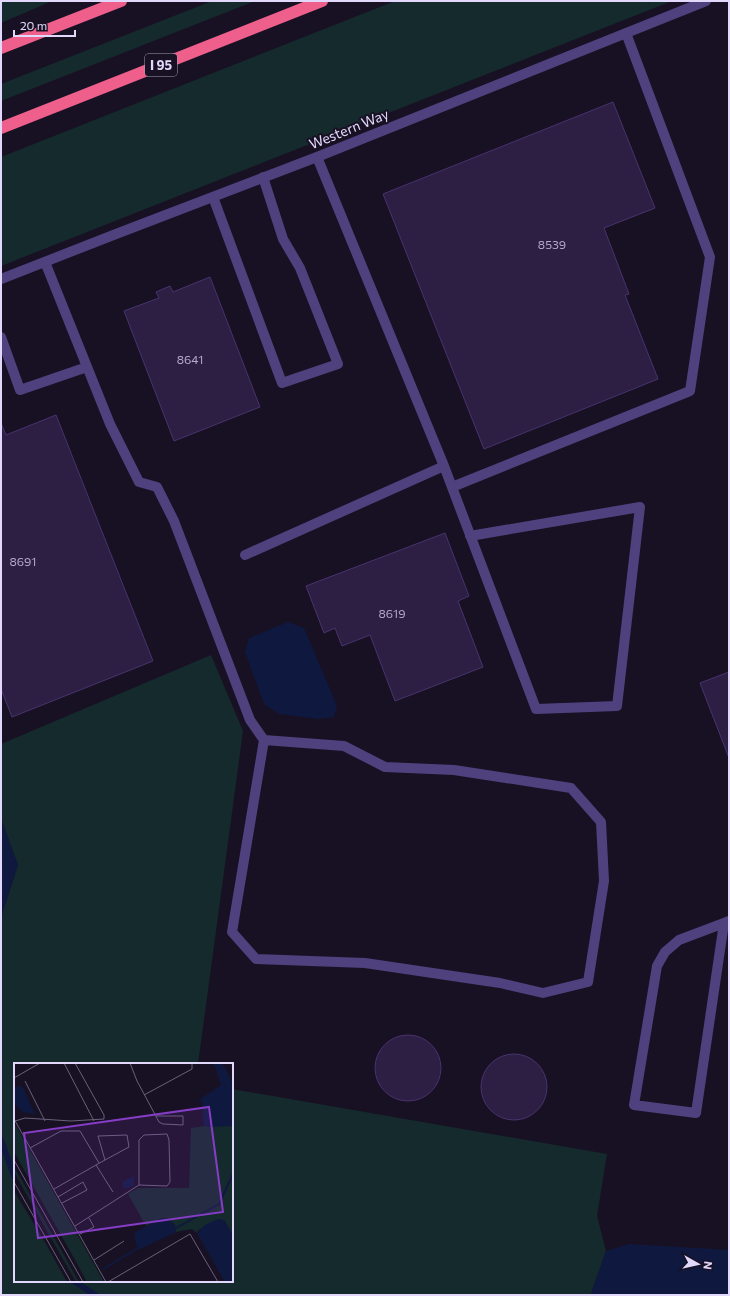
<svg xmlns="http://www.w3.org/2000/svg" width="730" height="1296" font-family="Commissioner,sans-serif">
<rect width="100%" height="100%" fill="#181124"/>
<path fill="#152a2d" d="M1,1h51l-51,22z
M212,1h43l-254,100v-17z
M395,1h277l-671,265v-109z
M211,655l32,76 -45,333h-183v217h217v-192l375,65 -10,62 9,35 -14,40 -1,4h-590v-378l17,-52 -17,-46v-75z"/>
<path fill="#0f193f" d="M288,622l16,6 33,78 -3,11 -15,2 -40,-5 -15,-10 -19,-52 4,-14z
M1,819l17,46 -17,52z
M630,1244l99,6v45h-138l1,-4 14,-40z"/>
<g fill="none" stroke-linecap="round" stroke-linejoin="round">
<path stroke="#0f193f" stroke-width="6" d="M1,1140l14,38
M74,1281l21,14"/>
</g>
<path fill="#2c1f43" stroke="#48336d" d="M613,102l42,106 -51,20 25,66 -4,1 33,84 -174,70 -101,-255z
M210,277l50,130 -86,34 -50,-130 35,-13 -3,-6 14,-6 3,6z
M56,415l97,246 -141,56 -11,-28v-266l5,12z
M445,533l24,63 -11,5 25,66 -88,34 -25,-66 -28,11 -7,-18 -11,5 -18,-47z
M729,672v86l-29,-75z
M375 1068a33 33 0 1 1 66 0a33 33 0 1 1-66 0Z
M481 1087a33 33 0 1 1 66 0a33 33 0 1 1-66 0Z"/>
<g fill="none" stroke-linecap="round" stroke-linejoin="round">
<path stroke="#4e417e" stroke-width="10" d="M213,197l69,186 56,-19 -38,-96 -17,-29 -20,-62
M45,262l65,162 29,58 18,5 17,34 76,199 14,20 80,6 41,21 69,3 117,18 30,34 3,59 -16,101 -45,11 -43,-10 -135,-20 -109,-4 -24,-27 32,-192
M1,279l115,-45 201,-77 389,-156
M1,337l19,53 67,-23
M444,466l92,243 81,-3 23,-199 -170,29
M452,487l238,-96 20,-134 -84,-224
M245,555l199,-89 -127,-309
M724,923l-28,190 -62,-8 23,-139 8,-14 14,-12 45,-17 5,-2"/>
<path stroke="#ef5f8c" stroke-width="12" d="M1,48l120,-47
M1,128l321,-127"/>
</g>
<g text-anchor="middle" stroke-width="4" stroke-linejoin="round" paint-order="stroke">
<g font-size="12" fill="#b4aacd">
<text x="552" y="249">8539</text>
<text x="190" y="364">8641</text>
<text x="23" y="566">8691</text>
<text x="392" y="618">8619</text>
</g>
<rect fill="#181124" stroke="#a59cba" stroke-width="1" x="145" y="54" width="32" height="22" rx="3"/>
<g font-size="13" font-weight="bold" fill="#e2d8fb">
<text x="161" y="70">I 95</text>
</g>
<g font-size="14" fill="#e2d8fb" stroke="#181124">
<text transform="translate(349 129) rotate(-22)" y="5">Western Way</text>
</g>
</g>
<g transform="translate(14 1063)">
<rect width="219" height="219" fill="#181124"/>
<path d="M0,59l90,160h-17l-13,-24 -60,-106zM191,63h28v109l-9,-15 -26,10 -1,3 -5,-4 -16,3 -1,-7 -6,-6 -7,-1 -16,8 -18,-32 10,-6h51l2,-60zM0,104l14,24 51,91h-3l-33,-58 -29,-52zM0,128l32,53 21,38h-53z" fill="#152a2d"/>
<path d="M197,0h10l4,4 8,18v41l-22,1 -6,-1 -2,-3 -1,-21 -3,-2 22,-15 -6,-19zM5,23l4,2 12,26 -12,-2 -9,-8v-16zM120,113v10l-10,3 -2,-7zM147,155l8,1 6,6 1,7 -36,17 -3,-2 -3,-14zM204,156l6,1 9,15v47h-8l-28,-49 8,-8z" fill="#0f193f"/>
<path fill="none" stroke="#0f193f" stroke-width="2" d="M162,165l43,-24 14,-30M89,206l35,-21"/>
<path fill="none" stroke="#69617a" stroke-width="1" d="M50,0l30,58M116,0l7,18 6,11 16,30 4,2 20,1v-9h-27M0,15l26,-15M11,18l20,40M130,32l48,-26v-6M0,56l92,163M1,58l10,-3 46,3 33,-2v-4l-29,-52M16,85l31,-17h19l19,32M0,97l69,122M82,102l9,-5 24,-13 -2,-12 -29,1 7,24M0,119l57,100M40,126l42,-24 17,27M44,134l25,-15 4,8 -25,13M61,163l64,-41v-45l5,-5 23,-1 2,6 1,42 -3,4 -28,-1M66,171l14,-7 -5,-9M80,197l30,-19M94,219l82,-48 28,48"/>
<path fill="#853dc5" fill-opacity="0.15" stroke="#853dc5" stroke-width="2" d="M195,44l14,105 -185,26 -14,-105z"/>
<rect width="219" height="219" fill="none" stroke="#e2d8fb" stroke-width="2"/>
</g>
<rect width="730" height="1296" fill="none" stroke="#e2d8fb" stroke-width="4"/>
<g transform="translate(698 1264) rotate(98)" stroke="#181124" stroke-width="3" paint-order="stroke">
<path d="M0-3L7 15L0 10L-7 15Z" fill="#e2d8fb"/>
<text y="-6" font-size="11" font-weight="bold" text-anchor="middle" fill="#e2d8fb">N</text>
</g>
<path d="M14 30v6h61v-6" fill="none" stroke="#e2d8fb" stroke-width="2"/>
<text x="20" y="30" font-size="12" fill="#e2d8fb" stroke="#181124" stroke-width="3" paint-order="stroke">20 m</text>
</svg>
